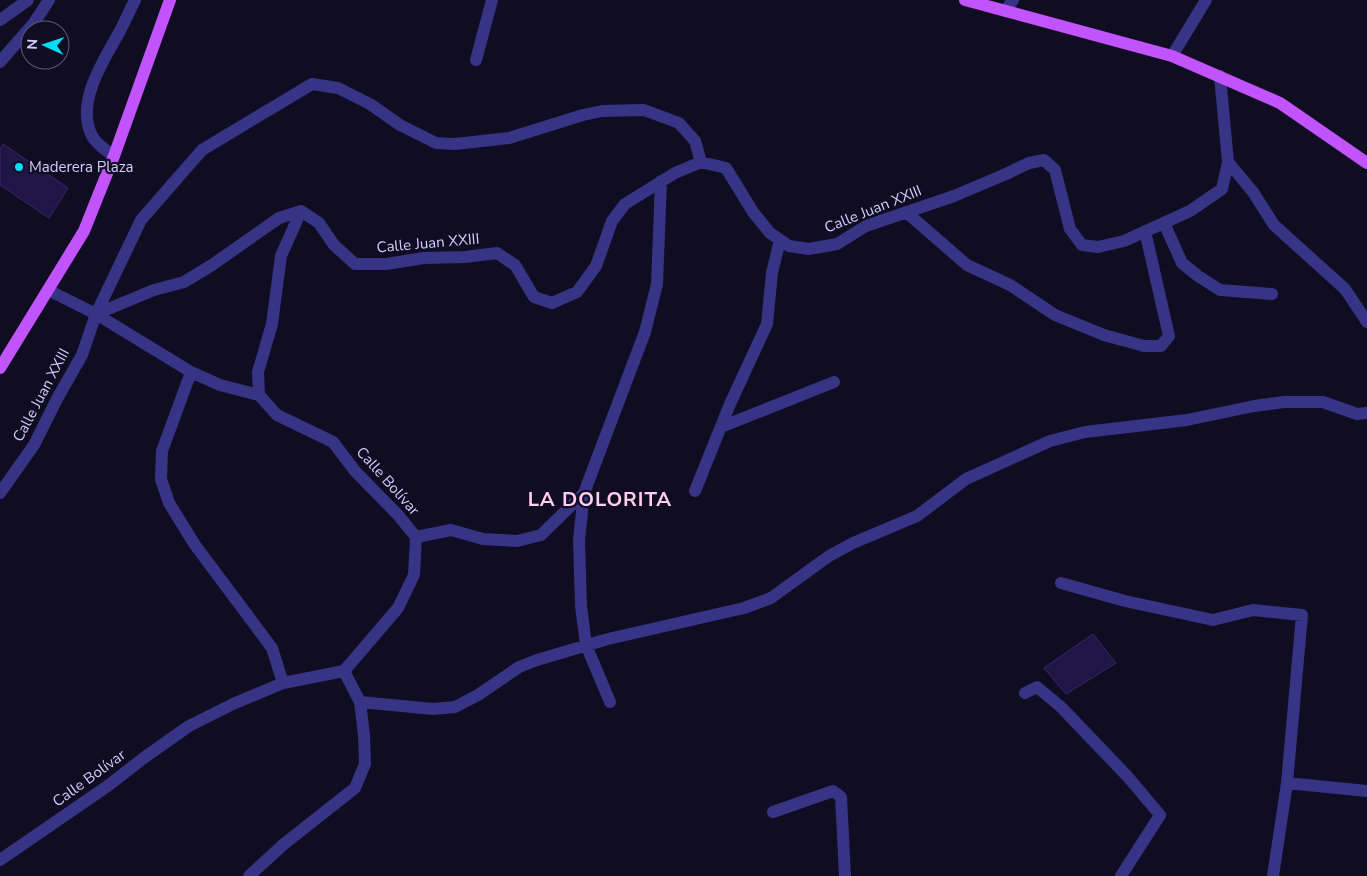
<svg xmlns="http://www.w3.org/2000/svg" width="1367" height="876" font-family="'Nunito Sans',sans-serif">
<rect width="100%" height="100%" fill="#100c22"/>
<path fill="#201645" stroke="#362772" d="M3,144l65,44 -19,30 -49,-33v-36z
M1093,634l23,29 -50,31 -22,-26z"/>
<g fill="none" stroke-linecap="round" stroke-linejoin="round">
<path stroke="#373385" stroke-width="12" d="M1005,11l8,-11
M0,20l28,-20
M1172,56l34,-56
M476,60l16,-60
M0,62l34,-39 15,-23
M114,156c-8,-6 -17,-11 -22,-20 -17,-34 12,-76 28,-105 5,-10 10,-21 15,-31
M1228,162l25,30 21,33 71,64 22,33
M906,212l61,53 43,20 45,30 49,20 40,11h17l8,-10 -24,-105
M1164,223l18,40 16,13 22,14 52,4
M48,290l48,24 45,-94 61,-70 110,-66 26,4 32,16 30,21 36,18 19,1 54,-6 74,-23 19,-4 42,-1 35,13 16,18 6,21
M96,314l95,58 29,13 39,10
M191,372l-29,79 -1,28 8,24 26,42 77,103 11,35
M721,427l113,-45
M695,491l35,-87 37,-80 5,-51 8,-33
M0,493l34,-48 24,-48 24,-42 14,-41 58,-24 30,-8 28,-17 67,-47 22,-7 18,12 15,22 21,19h31l38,-6 41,-1 32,-4 18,12 19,32 18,6 25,-11 19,-26 16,-45 13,-17 50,-31 26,-11 25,6 27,44 17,21 19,13 20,3 28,-5 29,-18 88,-30 52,-22 23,-11 15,-3 11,10 15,59 12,16 16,2 26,-6 66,-30 32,-22 6,-27 -8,-86
M416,537l35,-7 32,9 34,2 24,-6 43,-42
M1061,583l64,18 88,19 40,-10 49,5 -15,168 -14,93
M1025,693l12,-6 24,20 67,70 32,38 -39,61
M360,702l73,7 22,-2 23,-12 41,-28 18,-7 71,-21 136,-31 27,-10 58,-42 24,-13 64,-27 49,-37 84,-38 35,-9 102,-12 67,-14 30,-4h39l34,12 10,-1
M610,702l-24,-57 -5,-39 -2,-66 5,-47 61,-161 12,-48 4,-103
M1287,783l80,8
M773,812l60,-21 8,6 4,79
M0,860l109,-75 36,-28 44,-31 44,-22 50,-21 61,-12 54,-63 16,-33 2,-38 -18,-22 -43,-44 -22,-29 -56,-27 -18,-20 -1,-23 14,-48 9,-68 20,-45
M249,876l35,-32 71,-56 10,-24 -1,-29 -4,-33 -16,-31"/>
<path stroke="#c154ff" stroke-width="12" d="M965,0l207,56 108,47 87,60
M0,368l84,-137 30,-75 56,-156"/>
</g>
<circle fill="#00ddf8" stroke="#100c22" stroke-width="2" cx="19" cy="167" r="5"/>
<g text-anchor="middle" stroke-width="4.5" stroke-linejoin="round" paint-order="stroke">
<g font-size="15" fill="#d3cdff" stroke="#100c22" text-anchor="start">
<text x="29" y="172">Maderera Plaza</text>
</g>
<g font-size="15" fill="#d3cdff" stroke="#100c22">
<text transform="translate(873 209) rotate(-22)" y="5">Calle Juan XXIII</text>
<text transform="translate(428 243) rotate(-5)" y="5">Calle Juan XXIII</text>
<text transform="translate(41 395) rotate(-62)" y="5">Calle Juan XXIII</text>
<text transform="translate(388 481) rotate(48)" y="5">Calle Bolívar</text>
<text transform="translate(89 778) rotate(-36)" y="5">Calle Bolívar</text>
</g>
<g font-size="20" font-weight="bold" letter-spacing="1" fill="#ffcfed" stroke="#100c22">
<text x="600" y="506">LA DOLORITA</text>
</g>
</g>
<g transform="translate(45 45) rotate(273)"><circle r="24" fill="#100c22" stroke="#5e597a"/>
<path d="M0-4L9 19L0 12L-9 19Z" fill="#00ddf8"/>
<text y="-8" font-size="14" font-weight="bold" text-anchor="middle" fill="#d3cdff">N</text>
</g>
</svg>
